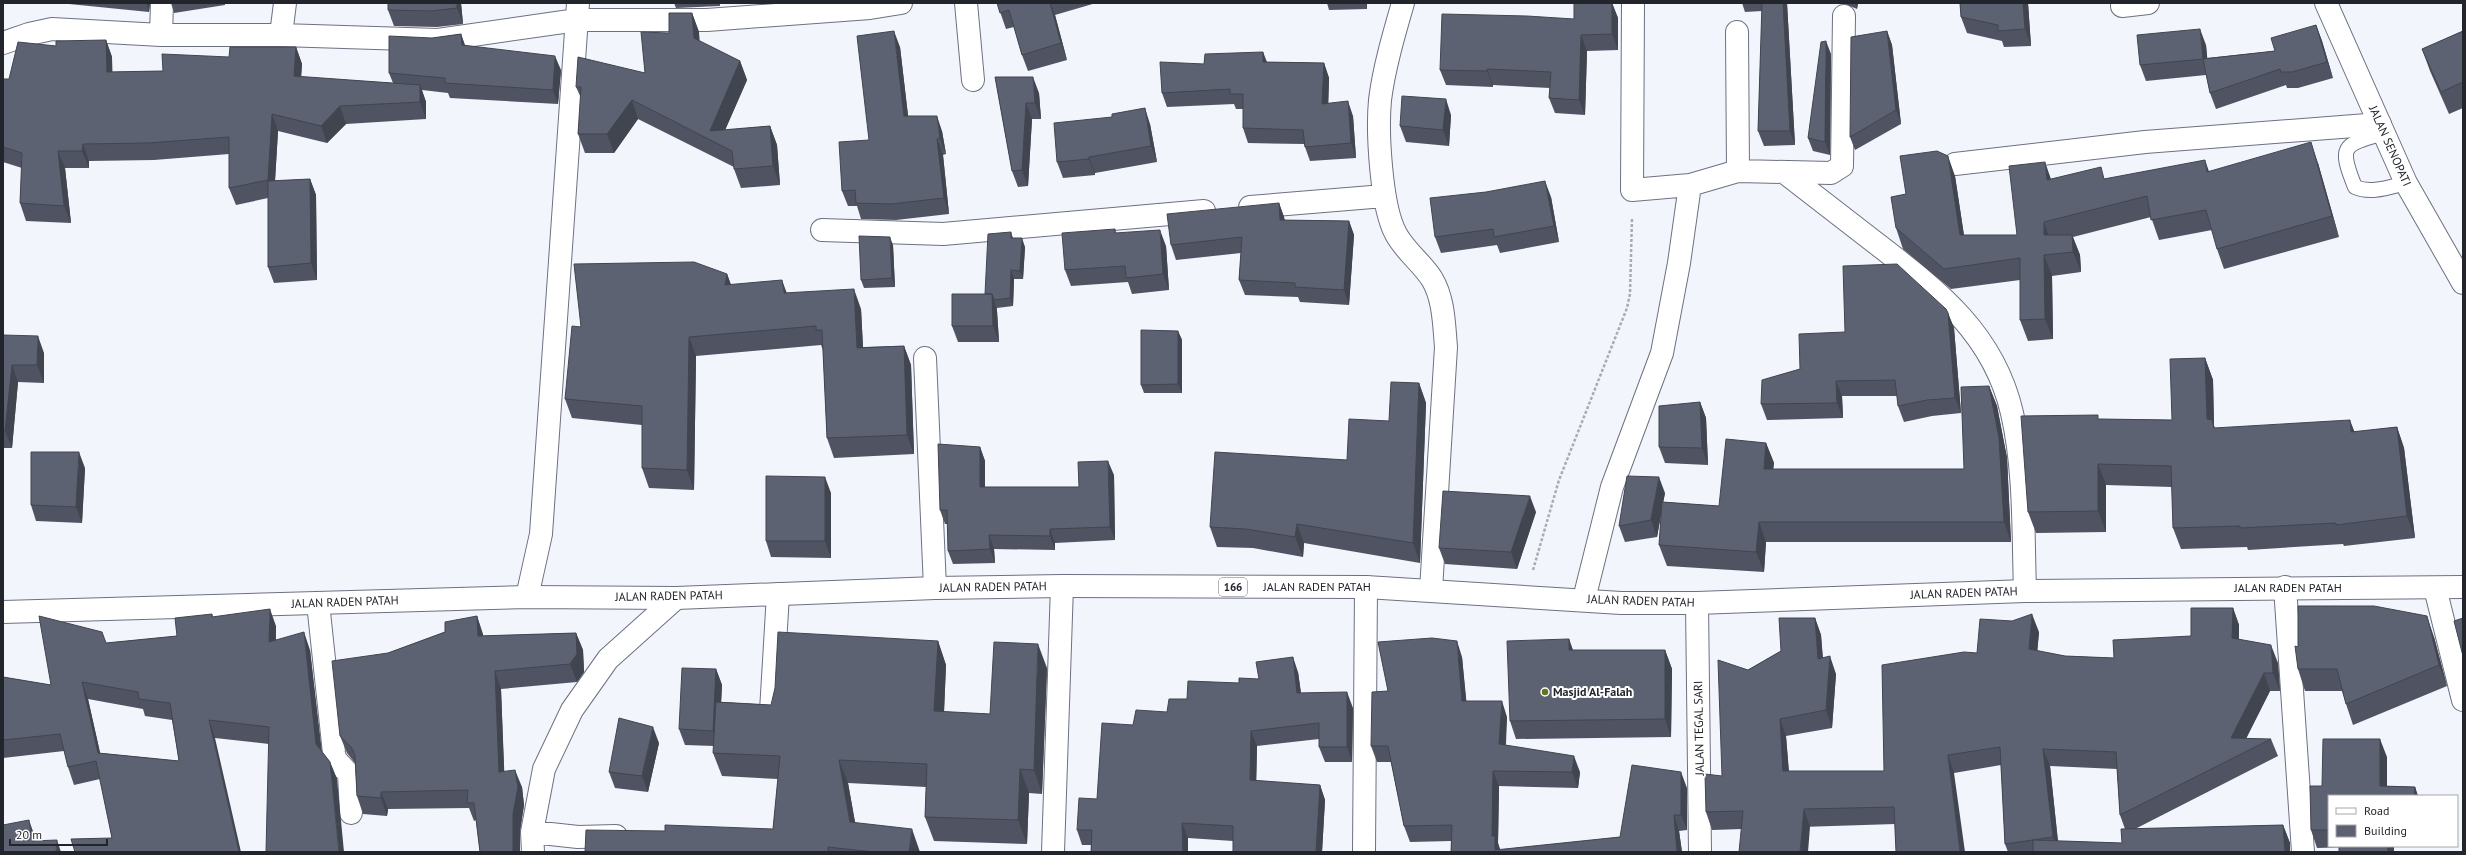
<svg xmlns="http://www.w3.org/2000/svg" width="2466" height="855" font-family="'PT Sans',sans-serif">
<rect width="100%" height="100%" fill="#f2f5fc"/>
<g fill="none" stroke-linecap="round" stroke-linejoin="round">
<defs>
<path id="service" d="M2384,133c-41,12 -46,12 -29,54 16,7 34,0 51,-4"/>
<path id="minor" d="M966,3l7,77
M1403,3c-9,31 -19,65 -23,97 -3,32 1,107 16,134 9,17 26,29 36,45 12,20 12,46 14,68l-15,243
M1633,3l-1,187 58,-5 48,-14 93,2 11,-7 2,-150
M2122,6l26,-3
M1737,32l1,139
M161,35l1,-32
M281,35l4,-32
M3,43l26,-9 23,-5 109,6h120l157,5 139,-20h130l163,-12 31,-5
M1955,164l190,-22 235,-18
M1784,172c31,24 62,48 93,72 61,47 117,90 135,169 13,57 11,119 13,178
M1250,207l134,-11
M822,230l121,4 261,-23
M925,358l10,230
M2285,587l18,265
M2435,588l28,112
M527,597l14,-63 37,-531
M1584,599l28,-112 50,-134 17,-90 11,-78
M318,603l16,150 1,6 14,15 2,39
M1697,603l3,249
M771,711l7,-117
M532,832l46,5 38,-1
M533,852l-1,-20 12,-63 28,-59 36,-51 68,-61
M1053,852l9,-266
M1364,852l2,-265"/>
<path id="secondary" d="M2326,3l80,180 57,100"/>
<path id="primary" d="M3,612l524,-15 149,1 259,-10 127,-2 304,1 255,16h76l328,-12 438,-4"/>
</defs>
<use href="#service" stroke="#6c7181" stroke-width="16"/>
<use href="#minor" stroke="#6c7181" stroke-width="24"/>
<use href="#secondary" stroke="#6c7181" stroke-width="24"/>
<use href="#primary" stroke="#6c7181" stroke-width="24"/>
<path stroke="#a9abb2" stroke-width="2.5" stroke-dasharray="3 2" stroke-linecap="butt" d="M1533,570l26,-90 68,-172 3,-14 2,-76"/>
<use href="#service" stroke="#fff" stroke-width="14"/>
<use href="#minor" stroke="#fff" stroke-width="22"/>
<use href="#secondary" stroke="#fff" stroke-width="22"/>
<use href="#primary" stroke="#fff" stroke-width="22"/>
</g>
<path fill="#505462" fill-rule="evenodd" d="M59,3h91l-1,9z
M171,3h54v2l-51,8z
M368,3h93l2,21 -26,3 -43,-1 -6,-16v-6z
M674,3h46v3l-44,2z
M997,3h99l-41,12 12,45 -39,11 -6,-16 -8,-28 -8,2z
M1327,3h40v6l-38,1z
M1612,3l6,15v32l-31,1 -2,64 -30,-2 -6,-15 1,-10 -57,-3v2l-47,-2 -6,-15 134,-51z
M1742,3h45l8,142 -31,1 -6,-15 4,-120 -17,1z
M1832,3h26l-1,6 -12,-5h-13z
M1960,3h68l3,43 -27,1 -2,-6 -35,-8 -6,-16z
M692,13l7,19v9l41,20 7,19 -22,50 45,-4 7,19 3,40 -39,3 -7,-19v-2l-96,-48 -24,34h-29l-7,-19 3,-36 -5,-11 69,-14 24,-40z
M2316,25l6,16 11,37 -35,10h-11l-1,-3 -70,24 -6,-16 -4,-18 -60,6 -6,-16 66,-20 1,13 68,-7z
M1887,31l5,14 9,79 -46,26 -5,-13z
M2463,31v77l-14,6 -19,-43 -8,-22z
M461,34l4,11 96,25 -3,34 -108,-6 -2,-5 -26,-3 4,12v17l-80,5 -19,19 -49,-12 -3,50 35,-2 6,16 1,85 -43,3 -6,-16v-69l-32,7 -7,-17v-34l-75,6 -65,1v7h-24l6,55 -45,-2 -6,-18 2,-35 -19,-6v-83h6l47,-33 50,-6 6,17v15l51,-1 66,-14 67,-10 6,17 -1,13 92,6 -4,-10 43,-35z
M900,47l8,69 34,15 4,23 -3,1 6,59 -53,6 -35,-1 -4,-13h-9l-6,-15 27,-51z
M1263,52l4,10 57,1 5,15 -1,25 25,13 3,42 -46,3 -5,-14 -1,-3 -56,-1 -5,-15v-19h-7l-2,-5 -67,3 -5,-14 42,-29z
M1831,54l-1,101 -17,-4 -5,-13z
M995,77l44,16 2,26h-9l-4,67 -10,1 -6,-16z
M1451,115l-2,31 -43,-4 -6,-16z
M1112,117l38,7 7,38 -62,11v2l-32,3 -6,-16z
M2318,163l21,74 -115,32 -7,-20 -5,-19 -53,10 -8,-23 -78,20 7,18 1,17 -29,4 1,63 -25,2 -8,-21v-40l-69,9 -48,-40 -7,-21 10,-34 49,-18 9,59h53l34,-56h54z
M1551,197l8,45 -59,11 -3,-8 -56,8 -6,-16z
M1279,203l5,14 1,3 64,1 5,14 -5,70 -49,-3 -2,-5 -53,-2 -6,-15 2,-27 -65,7 -5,-15z
M1115,229l1,4 50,13 3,44 -37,4 -4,-12 -57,4 -6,-16z
M1011,232l2,6 12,9 -2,32h-9l-1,27 -16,2v3l2,31h-41l-6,-16 33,-32z
M893,245l2,42 -31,1 -3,-8z
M727,274l4,11 56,8 74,16 2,38 41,-1 7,19 3,89 -80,4 -7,-20 -4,-88 -2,-5 -125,11 -2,134 -45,-2 -7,-20v-43l-70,-7 -7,-19 16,-72z
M1948,313l6,15 7,85 -29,3 -28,6 -6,-16 -1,-10h-55l1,22 -76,2 -6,-16 39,-35 45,-37z
M3,330v5l41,18v30l-26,-1 -6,66h-9z
M1178,331l4,9v53h-38l-3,-8z
M2205,358l8,22 1,46 1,2 139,4 43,-5 7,21 11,90 -71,8 -1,-2 -95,6 -1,-3 -66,2 -8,-21 -1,-41 -66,-2v47l-70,1 -8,-21 71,-93 73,1z
M1419,383l7,20 -6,160 -116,-20 -1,14 -50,-9 -36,-1 -7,-20 137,-67 42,-39z
M1989,386l8,20 10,52 4,84h-245l-2,30 -97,-6 -8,-21 3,-36 -5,28 -32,5 -6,-16 46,-33 -2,9 56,4 47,-63 8,20 -1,6h191z
M1700,402l6,16 2,47 -43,-2 -6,-16z
M980,447l5,14v26h94l35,-12 1,65 -60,3v7l-61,-1 1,14 -42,1 -5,-13v-27h-3l-5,-14z
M85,468l-3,55 -46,-2 -5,-16z
M831,493v65l-60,-1 -5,-16z
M1536,512l-19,57 -72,-5 -6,-16z
M2233,608l6,17v14l39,24 2,28h-10l-24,48h25l7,17 -143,73 148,-4 7,18v9h-282l-3,-8 -4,-79 -47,8 -58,76 -1,-25 -183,6 -6,-18 16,-36 26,-106 33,-19 34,-33 6,17 2,23 13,16 -4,54 -46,8 3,35h95l93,-118 62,-21 -2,19 28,5 49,2 77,-22zM2050,766l67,3 3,46 5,14 -3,14 -64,-2z
M212,614l1,3 63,9v14l34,10 11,100 9,12 7,17 -68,-35 -54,-6 -103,100 -12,-59 -26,6 -6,-18 -4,-16 -61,7v-81l48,8 55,-42 71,-7zM88,699l55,10 2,7 27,4 7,41 -79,-8z
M477,616l6,20 93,-3 7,17 1,22 -7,10 -76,7 3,82 18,16 2,18 -4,26v21h-40l-4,-32 -2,1 -5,-13 -81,1 -1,7 -24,-2 -6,-18 -2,-33 -8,-10 -7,-17 48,-83 57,-21z
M2434,637l13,49 -94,39 -7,-21 -4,-13h-37l-7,-22v-22z
M1569,639l4,11h92l7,19 -1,68 -155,2 -6,-18z
M938,641l8,24 -2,47 46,2 57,-46 -5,126 -13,-1 -2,51 -93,-3 -9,-24 1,-30 -78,-4 7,39 65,30h-335l80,-21 108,-2 5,-50 -56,-3 -9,-23 1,-7 -29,-1 -6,-16 37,-60 6,16 -1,17 50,3z
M1462,657l4,44 41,16 -1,28 74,27 -2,16 -79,-2 -1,57 2,7 120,-13 67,-49v42l-8,1 3,21h-231v-11l-41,1 -6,-16 -13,-64h-14l-6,-16 17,-55z
M1298,672l3,21 52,15 -1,54h-27l-6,-15v-8l-62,7 -1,35 64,4 5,15 -3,52h-89v-11l-45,-3v14h-97v-7h-9l-5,-15 20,-31 36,-74 34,-13 20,-13 52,-16z
M659,743l-11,49 -33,-4 -6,-16z
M2387,757v29l28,1 3,9h-89v50h65l-77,2 -6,-18 11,-44z"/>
<path fill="#414550" d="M146,3h4l-1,9z
M457,3h4l2,21 -6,-16z
M1050,3l5,12 12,45 -6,-17z
M1365,3h2v6z
M1612,3l6,15v32l-6,-16z
M1783,3h4l8,142 -5,-14z
M1855,3h3l-1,6z
M2023,3h5l3,43 -6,-17z
M692,13l7,19 2,26 -7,-20z
M2316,25l6,16 11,37 -6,-16z
M2200,29l6,16 3,30 -6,-16z
M894,31l6,16 10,85 -6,-16z
M1887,31l5,14 9,79 -5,-14z
M461,34l5,15 -4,-4z
M1581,35l6,16 -2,64 -6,-15z
M106,40l6,17 1,33 -6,-18z
M1826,41l5,13 -1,101 -5,-13z
M296,47l6,17 -2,30 -6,-18z
M1263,52l5,15 -5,-5z
M555,56l6,14 -3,34 -5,-14z
M740,61l7,19 -28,64 -9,-13z
M1324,63l5,15 -1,40 -6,-14z
M1487,69l6,16v2l-6,-16z
M1033,77l6,16 2,26 -6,-16z
M420,85l6,17v17l-6,-17z
M1446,99l5,16 -2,31 -6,-16z
M632,100l6,19 -24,34 -7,-19z
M1348,101l5,15 3,42 -5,-15z
M1026,103l6,16 -4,67 -6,-16z
M340,106l6,18 -19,19 -6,-17z
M1145,108l5,16 7,38 -6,-16z
M272,114l6,17 -4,66 -6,-17z
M937,116l5,15 4,23 -6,-16z
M770,126l7,19 3,40 -7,-19z
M937,139l6,16 6,59 -5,-16z
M2311,142l7,21 21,74 -7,-21z
M83,144l6,17v7l-7,-17z
M58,151l7,17 6,55 -7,-17z
M1948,156l7,20 12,80 -7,-21z
M1089,157l6,16v2l-6,-16z
M2205,160l7,20 -5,-8z
M2045,162l7,20 -5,-2z
M310,179l6,16 1,85 -6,-17z
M1545,181l6,16 8,45 -5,-16z
M1279,203l5,14 1,17 -5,-14z
M1349,221l5,14 -5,70 -5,-15z
M2044,222l7,20v13l-7,-20z
M1160,230l6,16 3,44 -6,-16z
M2072,235l8,20 1,17 -8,-20z
M890,237l3,8 2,42 -3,-9z
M1022,238l3,9 -2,32 -3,-8z
M2044,255l8,21 1,63 -8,-20z
M1011,270l3,9 -1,27 -3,-8z
M727,274l7,19 -9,-8z
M782,280l7,19 -5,-6z
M854,289l7,20 3,58 -7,-19z
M992,294l5,17 2,31 -6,-16z
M1948,313l6,15 7,85 -6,-15z
M1178,331l4,9v53l-4,-9z
M38,336l6,17v30l-7,-18z
M689,337l7,19 -2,134 -7,-20z
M904,346l7,19 3,89 -7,-19z
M2205,358l8,22 1,46 6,15 -13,-22z
M12,365l6,17 -6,66 -7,-17z
M1836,381l6,15 1,22 -6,-15z
M1419,383l7,20 -6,160 -7,-20z
M1989,386l8,20 10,52 4,84 -7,-20z
M1700,402l6,16 2,47 -6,-17z
M2350,420l8,21 -7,-9z
M2397,427l7,21 11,90 -8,-22z
M1766,443l8,20 -3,26 -7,-20z
M980,447l5,14v40l-5,-14z
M79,452l6,16 -3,55 -6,-16z
M1108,461l6,14 1,65 -5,-13z
M2098,464l8,21v47l-8,-21z
M825,477l6,16v65l-6,-17z
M1659,477l6,16 -8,44 -6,-17z
M1530,496l6,16 -19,57 -6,-17z
M1759,522l7,20 -2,30 -8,-20z
M1297,524l7,19 -1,14 -8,-20z
M1050,529l5,14v7l-5,-14z
M989,535l5,14 1,14 -5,-14z
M2233,608l6,17 -1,30 -6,-17z
M270,609l6,17 -1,33 -6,-17z
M2032,614l7,18 -3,35 -7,-18z
M477,616l6,18 1,19 -6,-17z
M2427,616l7,21 13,49 -8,-21z
M1815,618l6,17 3,42 -6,-18z
M304,632l6,18 13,111 -7,-17z
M576,633l7,17 1,22 -7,10 -7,-18z
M1569,639l6,18 -6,-7z
M938,641l8,24 -3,70 -9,-24z
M1457,641l5,16 6,60 -6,-16z
M1038,644l9,24 -5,126 -8,-24z
M2271,645l7,18 2,28 -7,-18z
M1665,650l7,19 -1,68 -6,-18z
M1830,656l6,18 -4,54 -6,-18z
M1293,657l5,15 5,36 -6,-15z
M716,669l6,16 -3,62 -6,-16z
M495,671l6,18 4,101 -6,-18z
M2264,673l6,18 -33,65 -6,-18z
M82,682l6,17 16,71 -6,-17z
M1347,692l6,16 -1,54 -5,-15z
M1502,701l5,16 -3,43 -5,-16z
M1780,719l6,17 4,53 -7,-18z
M209,720l6,18 26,114h-2z
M653,727l6,16 -11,49 -6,-16z
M1251,731l6,15 -1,50 -6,-16z
M2380,739l7,18v39l-7,-10z
M2043,749l7,17 9,86h-1l-5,-15z
M1948,755l6,18 11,79h-5z
M1574,756l6,16 -2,16 -6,-16z
M839,760l9,23 11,62 -9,-23z
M330,762l7,17 7,73h-5z
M1020,769l9,24 -2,51 -9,-24z
M515,770l7,17 2,18 -4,26v21h-7v-38z
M1493,771l6,15 -1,57 3,9h-6l-3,-16z
M1681,772l6,16v42l-6,-15z
M1320,785l5,15 -3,52h-6z
M2415,787l3,9h-4z
M381,792l7,17 -1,7 -6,-18z
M1804,809l6,18 -2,25h-8z
M1674,815l5,16 3,21h-5z
M29,820l6,17 3,15 -6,-11z
M1182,823l6,15v14h-5z
M2283,825l7,18v9h-5z
M912,829l8,23h-11z
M57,840l4,12h-5z
M2387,846h7v6h-6z"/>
<path fill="#5d6272" stroke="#414550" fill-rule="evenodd" d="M388,3h69v5l-26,3 -43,-1z
M997,3h53l11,40 -39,12 -13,-45 -9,3z
M1574,3h38v31l-31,1 -2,65 -30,-2 2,-26 -64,-3v2l-47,-1 2,-56 85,2 47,3z
M1762,3h21l7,128h-32z
M1960,3h63l2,26 -27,2v-6l-37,-8z
M669,13h23l2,25 46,23 -30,70 60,-5 3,40 -39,3 -2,-18 -100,-51 -25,34h-29l3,-47h-5l2,-30 67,16 -4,-41 28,1z
M2316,25l11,37 -35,10h-11l-1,-3 -70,24 -7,-34 72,-8 -4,-13z
M2200,29l3,30 -63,6 -3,-30z
M894,31l10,85h33l3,22 -3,1 7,59 -53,6 -35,-1 -1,-13 -13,1 -3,-49 30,-2 -12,-104z
M1887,31l9,79 -46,27 1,-100z
M2463,31v51l-22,10 -19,-43z
M461,34l1,11 93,11 -2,34 -108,-7v-5l-56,-5v-37l43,2z
M106,40l1,32 56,-1 -1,-17 67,3 1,-10h66l-2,29 126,9v17l-80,4 -19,20 -49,-12 -4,66 -39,8v-51l-81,6 -65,1 -1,7h-24l6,55 -44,-3 2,-50 -19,-6v-68h6l9,-37 38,4v-5z
M1826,41l-1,101 -17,-4 13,-96z
M1263,52v10l61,1 -2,41 26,-3 3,42 -46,4 -2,-17 -60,-2v-34h-13v-5l-68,4 -2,-31 44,2 1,-10z
M995,77h38l2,26h-9l-4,67 -10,1z
M1402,96l44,3 -3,31 -43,-4z
M1145,108l6,38 -62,11v2l-32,3 -3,-39 58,-6v-3z
M2311,142l21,74 -115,33 -11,-39 -55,10 -4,-24 -103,26v13h28l1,17 -29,3 1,64 -25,1v-62l-76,11 -48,-41 -5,-31 15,-3 -6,-38 37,-5 11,5 12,79h57l-8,-69 36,-4 2,18 54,-13 3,12 101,-19 2,12z
M310,179l1,84 -43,4v-86z
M1545,181l9,45 -60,11 -1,-8 -58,8 -5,-39 56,-6z
M1279,203l1,17 69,1 -5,69 -49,-3v-4l-56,-3 3,-43 -71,8 -4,-31z
M1115,229v4l45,-3 3,44 -37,4 -1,-12 -60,4 -3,-37z
M1011,232v6h11l-2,33 -9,-1 -1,28 -16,2 -2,-6h-7l3,-60z
M859,236l31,1 2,41 -31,2z
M694,262l33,12 -2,11 57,-5 2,13 70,-4 3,59 47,-2 3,89 -80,3 -5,-108h-6v-4l-127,11 -2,133 -45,-2v-62l-77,-7 7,-73 9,1 -7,-63z
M1897,264l49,45 2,4 7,85 -28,2 -29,6 -3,-26 -59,1 1,22 -76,1 1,-24 38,-11 -1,-35 46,-2 -2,-66z
M952,294h40l1,32h-41z
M1141,330l37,1v53l-37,1z
M3,335l35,1 -1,29h-25l-7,66h-2z
M2205,358l2,61 5,1 2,8 136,-8 1,12 46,-5 10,89 -71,9v-2l-96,5v-2l-67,2 -2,-62 -73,-2v47l-70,1 -7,-96 77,-1v4l74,1 -2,-61z
M1391,382l28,1 -6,160 -116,-19 -2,13 -49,-8 -36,-2 5,-75 132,8 2,-41 40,2z
M1989,386l10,52 5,84h-245l-3,30 -97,-7 3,-43 57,4 7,-67 40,4 -2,26h200l-3,-82z
M1700,402l2,46 -43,-1v-41z
M938,444l42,3v40h99l-1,-25 30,-1 2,66 -60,2v7l-61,-1 1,14 -42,2 -1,-41h-7z
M31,452h48l-3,55 -45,-2z
M766,476l59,1v64h-59z
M1627,476l32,1 -8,43 -32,6z
M1443,491l87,5 -19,56 -72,-4z
M2298,606h76l53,10 12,49 -93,39 -9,-35h-39l-3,-23 3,1z
M2191,608h42l-1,30 39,7 2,28h-9l-33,65 40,1 -151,76 -4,-63 -73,-3 10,88 -48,7 -5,-97 -52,8 12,97h-64l-2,-45 -90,2 -4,43h-61l4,-41 -37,1 -1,-38 17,2 -4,-116 30,10 33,-19 -2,-33h36l3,41 12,-3 -4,54 -46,9 3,52h101l-2,-106 82,-13 13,1 3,-34 32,2 20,-7 -3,35 36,7 49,2 -1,-18 78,-4z
M270,609l-1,33 35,-10 12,112 14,18 9,90h-73l3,-125 -60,-7 30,132h-164l-4,-13 41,-1 -16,-77 -28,6 -8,-33 -57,6v-63l48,8 -12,-69 63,16 4,11 71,-7 -2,-18 37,-4v3zM82,682l56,10 1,7 31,4 9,58 -81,-8z
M477,616l1,20 98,-3 1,21 -7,10 -75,7 4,101 16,-2 3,17 -5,27v38h-33l-6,-49h-7l1,-13 -87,2v6l-24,-2 -2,-40 -3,-8 -12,-12 -8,-75 56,-8 57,-21v-10z
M2463,618v38l-9,-35z
M778,632l160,9 -4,70 56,3 4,-72 44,2 -4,126 -14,-1 -2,51 -93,-3 2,-53 -88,-4 11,62 62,7 -3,23h-35l-46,-5v5h-243l1,-22 79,1v-6l108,4 7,-73 -67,-3 3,-51 55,3 4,-17z
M1432,638l25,3 5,60h40l-3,43 75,12 -2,16 -79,-1 -1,65h3v14l125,-13 12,-72 49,7v43h-7l3,37h-226l1,-27 -48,1 -16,-80h-17l1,-54 16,-1 -10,-49z
M1569,639v11h96v69l-155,2 -3,-80z
M1293,657l4,36 50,-1v55h-28v-24l-68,8 -1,49 70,5 -4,67h12h-95v-26l-51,-3 1,29h-92l1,-22h-15l2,-32 18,1 5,-76 31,2 3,-15 31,2 2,-13h18l1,-18 51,2v-5l20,1 -3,-17z
M682,668l34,1 -3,62 -34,-2z
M619,718l34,9 -11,49 -33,-4z
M2323,739h57v47l35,1 -1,9h-85v34h-18l-1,-44h12z
M29,820l3,21 25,-1 -1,12h-53v-27z
M2283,825l2,27h-252v-12l89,3 -1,-14z
M2339,846h48l1,6h-49z"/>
<circle fill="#627422" stroke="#fff" stroke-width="1.5" cx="1545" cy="692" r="4"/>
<g text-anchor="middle" stroke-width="4" stroke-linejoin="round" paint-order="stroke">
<rect fill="#fff" stroke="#65666b" stroke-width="1" x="1219" y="578" width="28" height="18" rx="3"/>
<g font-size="11" font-weight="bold" fill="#23252c">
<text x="1233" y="591">166</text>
</g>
<g font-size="12" fill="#23252c" stroke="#fff">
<text transform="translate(2390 146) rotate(66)" y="4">JALAN SENOPATI</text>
<text transform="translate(993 587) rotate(-1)" y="4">JALAN RADEN PATAH</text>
<text x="1317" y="591">JALAN RADEN PATAH</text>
<text x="2288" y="592">JALAN RADEN PATAH</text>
<text transform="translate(1964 593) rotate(-2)" y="4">JALAN RADEN PATAH</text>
<text transform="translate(669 596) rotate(-1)" y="4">JALAN RADEN PATAH</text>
<text transform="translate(1641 601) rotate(2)" y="4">JALAN RADEN PATAH</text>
<text transform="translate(345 602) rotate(-2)" y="4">JALAN RADEN PATAH</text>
<text transform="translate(1699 728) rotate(-91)" y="4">JALAN TEGAL SARI</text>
</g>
<g font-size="12" font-weight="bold" fill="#23252c" stroke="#fff" text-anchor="start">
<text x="1553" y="696">Masjid Al-Falah</text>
</g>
</g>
<rect width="2466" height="855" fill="none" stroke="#23252c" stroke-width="8"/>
<rect x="2328" y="795" width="130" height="52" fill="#ffffff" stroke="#a7a8ab"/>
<rect x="2336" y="808" width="20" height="6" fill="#ffffff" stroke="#a7a8ab"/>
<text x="2364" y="815" font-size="12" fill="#23252c">Road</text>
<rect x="2336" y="825" width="20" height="12" fill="#5d6272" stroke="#a7a8ab"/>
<text x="2364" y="835" font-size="12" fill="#23252c">Building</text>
<path d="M10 839v6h97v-6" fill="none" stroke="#23252c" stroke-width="2"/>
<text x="16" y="839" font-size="12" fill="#23252c" stroke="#ffffff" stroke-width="3" paint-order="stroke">20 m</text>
</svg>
